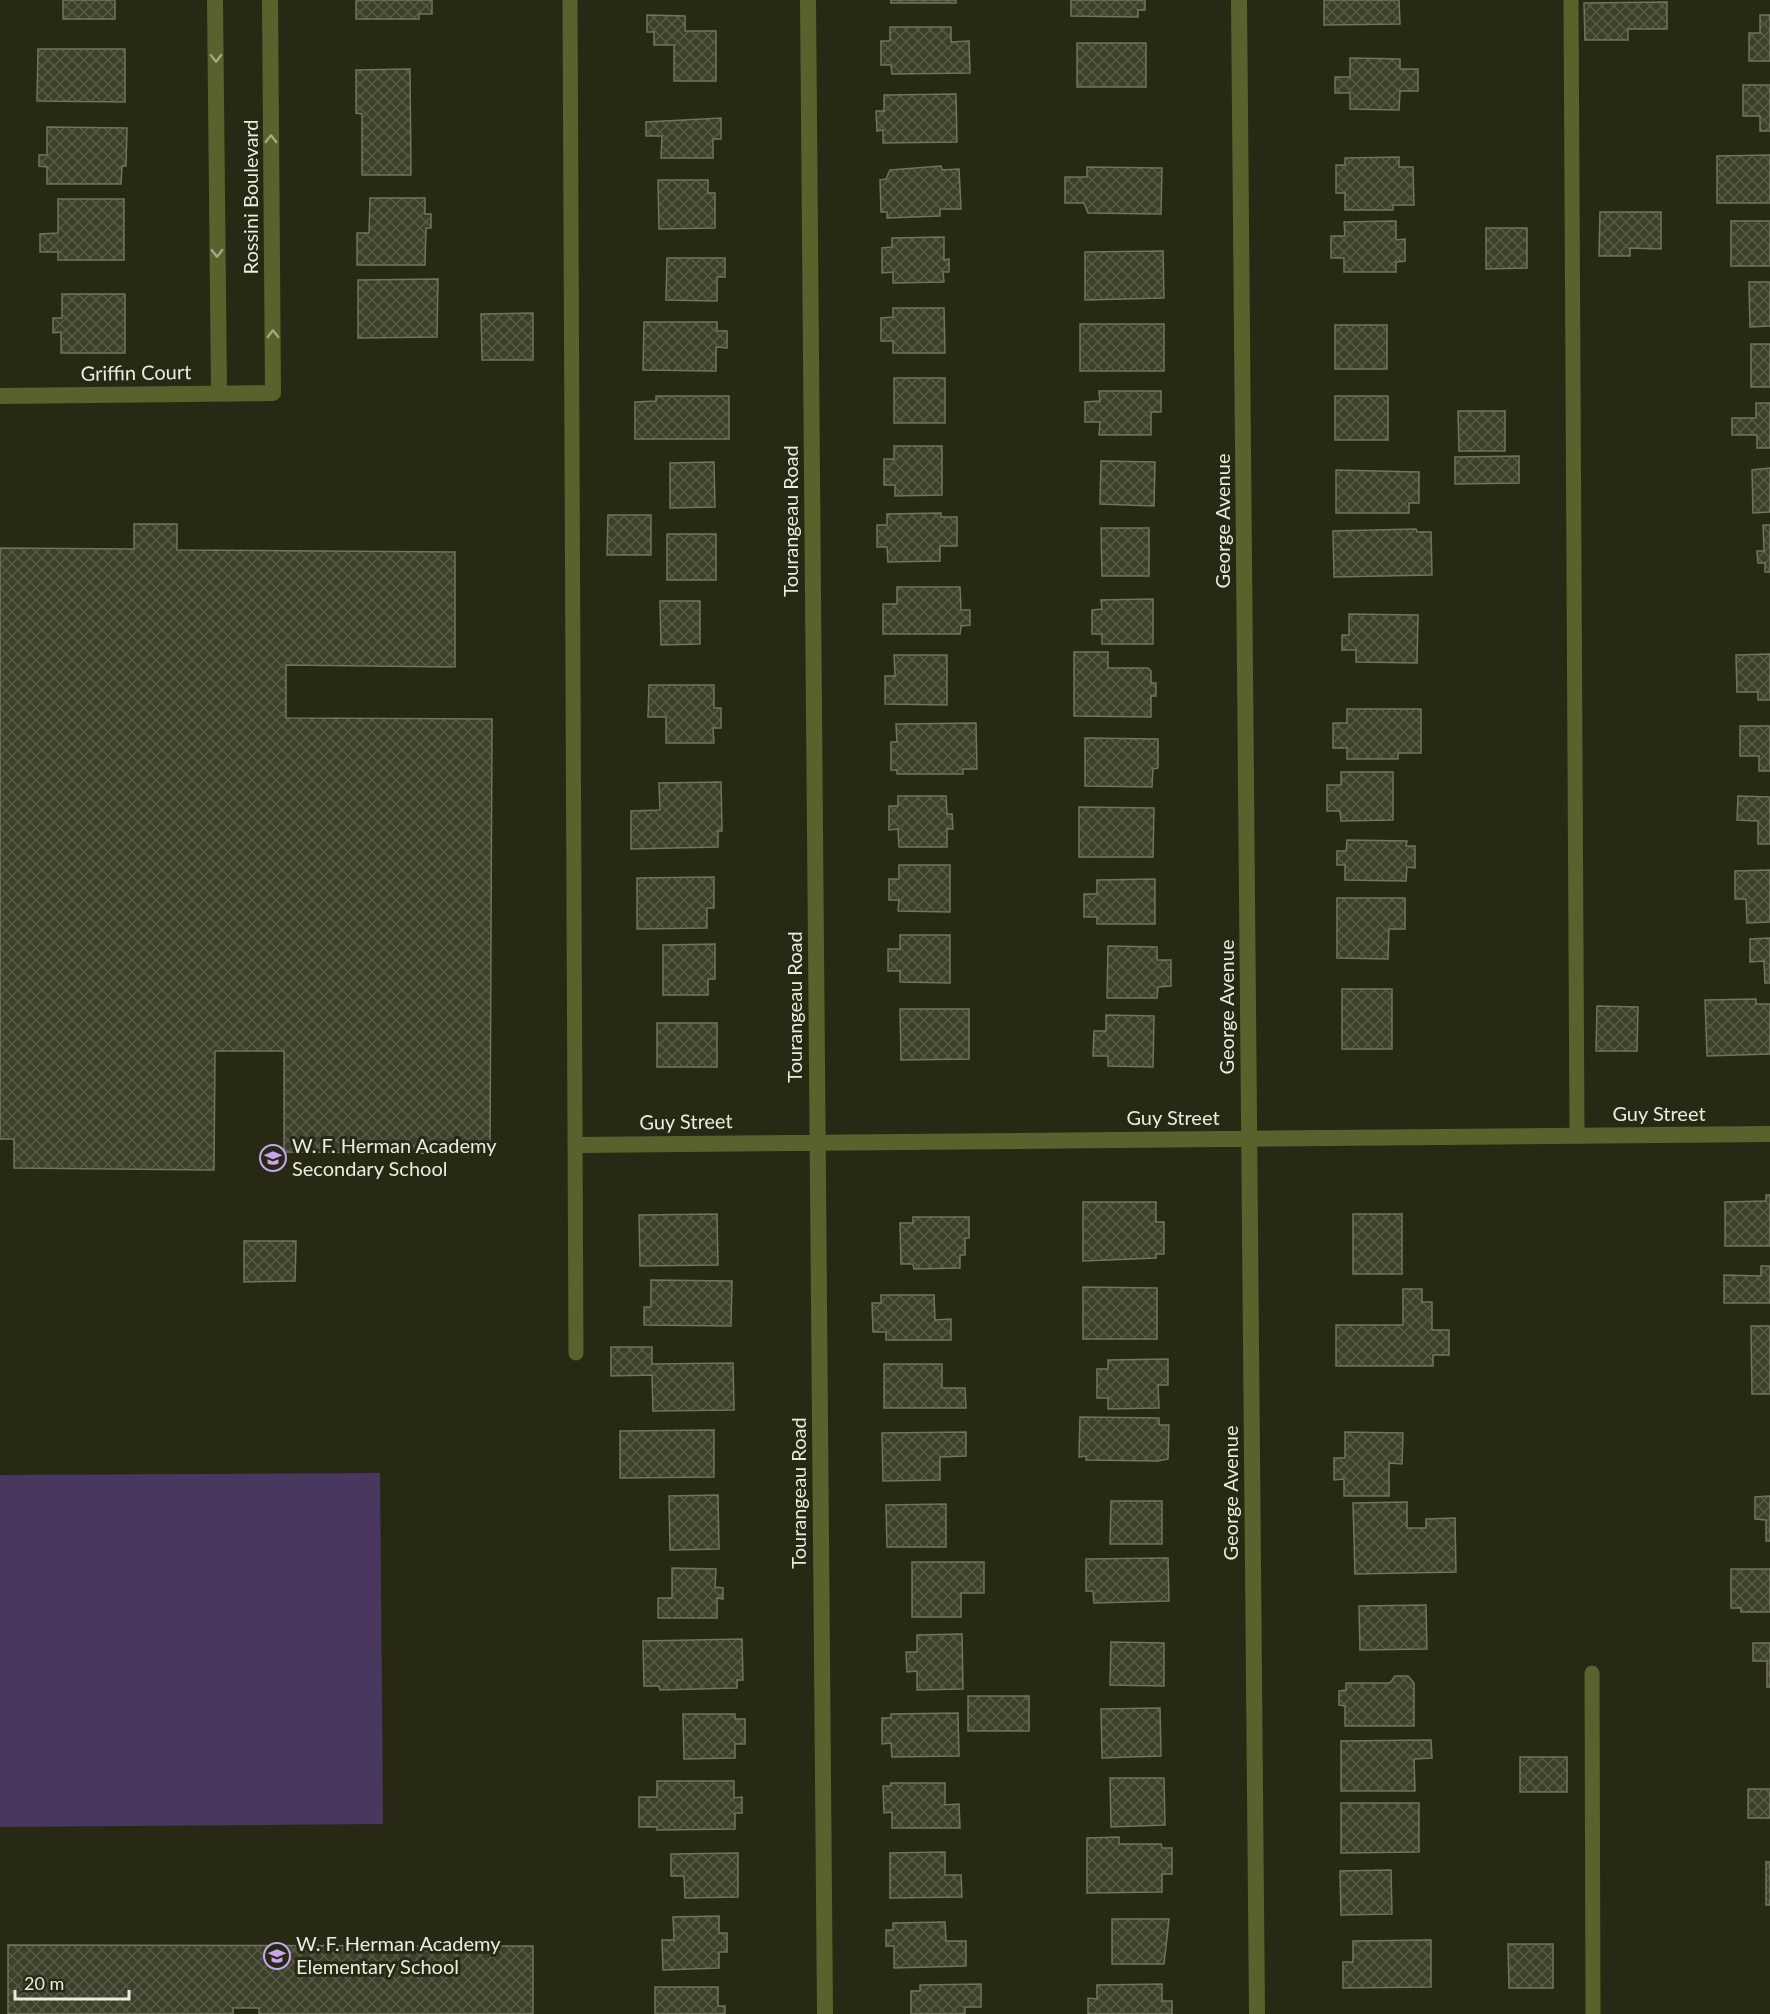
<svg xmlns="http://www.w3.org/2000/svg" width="1770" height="2014" font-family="Lato,sans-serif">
<defs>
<pattern id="building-cross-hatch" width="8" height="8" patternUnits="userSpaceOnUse" patternTransform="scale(1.5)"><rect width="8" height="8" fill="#3c3f29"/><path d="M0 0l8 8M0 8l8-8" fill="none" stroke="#585b48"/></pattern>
</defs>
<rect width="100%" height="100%" fill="#272915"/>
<path fill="#4a3760" d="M380,1473l3,351 -383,3v-352z"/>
<path fill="url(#building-cross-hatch)" stroke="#70745d" stroke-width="1.5" d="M63,0h52v19h-52z
M356,0h76v14h-13v5h-63z
M891,0h65v3h-65z
M1071,0h74v10h-7v7l-67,-1z
M1324,0h75l1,24 -76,1z
M1667,2v27h-39v11h-43l-1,-37z
M647,15l38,1v15h31v50h-42v-36h-20v-13h-7z
M1760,15h10v46h-21v-28h11z
M890,27h61v15l18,-1 1,32 -78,1 -1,-9h-10v-24h9z
M1077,43h69v44h-69z
M38,49h87v53l-88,-1z
M1350,58l50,1v10h18v22h-18l-1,19 -49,-1v-16h-15v-16h15z
M410,69l1,106h-49v-61l-6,-1v-43z
M1743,85h27v46h-10v-15h-17z
M956,94l1,48 -74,1v-13l-6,1 -1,-20h8v-16z
M721,118v21h-8v19h-52l1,-22h-16v-14z
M47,127l80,1 -1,38h-4l-1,18h-74v-17l-8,-1v-11h8z
M1770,155v48h-53v-47z
M1399,157v10h14l1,38h-21v5h-48v-17h-9v-28h9v-7z
M941,166l1,4 17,-1 2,40h-21v7l-53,2v-6h-6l-1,-32 6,-1 4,-9z
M1087,167l75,1 -1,46 -73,-1 -4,-10h-19v-26h22z
M658,180h50v13h7v35l-56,1z
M370,198h55v16h6v14h-5l-1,37h-68v-32h12z
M58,199h66v61h-66v-8h-18v-18l18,-1z
M1600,212h61v37l-31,-1v8h-31z
M1396,221v19l9,-1v22l-9,1v10h-52v-14h-13v-22h14l-1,-14z
M1731,221h39v45h-39z
M1486,228h41v40l-41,1z
M944,237v23l5,-1v13h-6l1,10 -51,1v-11l-11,1v-25l10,-1v-9z
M1163,251l1,47 -79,2v-48z
M667,258h58v19h-8v24l-51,-1z
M438,279l-1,58 -79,1v-58z
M1749,282h21v44l-20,1z
M62,294h63v59h-64v-21l-8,1v-15h9z
M893,308h51l1,45h-52v-12h-12v-23l12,-1z
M533,313v47h-51l-1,-46z
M644,322h73v9h10v17l-11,-1v24l-73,-1z
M1080,324h84v47h-84z
M1335,325h52v44h-52z
M1751,344h19v43h-19z
M894,378h51v45h-51z
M1099,391h62v21h-10v23h-52l1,-13h-15v-20l15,-1z
M656,396h73v43h-94v-37l21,-1z
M1335,396h53v44h-53z
M1756,403h14v45h-13v-13h-25v-17h24z
M1458,411h47v40h-46z
M894,446h48v49l-47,1v-11h-11v-26h10z
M1519,456v27l-64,1v-27z
M1101,461l54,1 -1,44 -54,-2z
M714,462l1,45 -45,1v-45z
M1770,468v44l-17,1 -1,-43z
M1336,470l83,2v31h-10v10h-73z
M941,513v4h16v29h-17v15l-52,1 -1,-15h-10v-22h10v-11z
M608,515h43v40h-44z
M134,524h43v26l278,2v115l-169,-2v53l206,1 -2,435 -206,-2v-101h-69l-1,119 -200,-2v-29h-14v-591l134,1z
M1763,525h7v47h-5v-9h-7l-1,-12h7z
M1101,528h48v48h-47z
M1416,529l1,3h14l1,43 -98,2 -1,-46z
M667,534h49v46h-49z
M897,587h63l1,23h9v15l-9,1 -1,8h-77v-30h14z
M1153,599v45h-51v-10h-10v-24l10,-1 -1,-9z
M660,601h40v43l-39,1z
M1349,614l69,1 -1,48 -61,-1v-12h-14v-15h7z
M1074,652h34v16h40l3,3v12h5v13h-5v21l-77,-1z
M1770,654v46h-12v-8h-21l-1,-37z
M894,655h53v50l-62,-1v-28h10z
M649,685h65v23h7v20h-8l1,15h-48v-26h-18z
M1347,709h74v44h-23v6h-51v-11h-14v-25h14z
M976,723l1,46h-14v5h-66v-4h-6v-28h6l-1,-18z
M1740,726h30v45h-11v-15h-19z
M1085,738l73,1v29l-5,1 -1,18 -67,-1z
M1341,772h52v48l-52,1 -1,-10h-13v-26h14z
M721,782l1,49h-4v16l-87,2v-38l29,-1 -1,-27z
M898,796h48l1,18h5l1,15h-6v18h-48l-1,-18 -9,1v-24h9z
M1738,796l32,1v47h-12v-23l-21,-1z
M1079,807l75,1 -1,49h-74z
M1347,840l60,1 -1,5h9v22l-8,-1 -1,14 -61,-1v-15h-8v-14h9z
M899,865h51v47l-52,-1 1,-11h-10v-21h10z
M1770,870v52l-23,1 -1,-24h-11v-28z
M714,877v31h-7v20l-70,1v-51z
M1155,879v45h-58v-7h-13v-23h13v-14z
M1337,898h68v31h-16l-1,30 -51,-1z
M900,935h50v48l-50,-1v-11h-12v-22h12z
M1770,938v45h-5l-1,-22 -14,1v-23z
M715,944v35h-7v16h-45v-50z
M1108,946l49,1v13h14v26l-13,1 -1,11h-50z
M1342,989h50v60h-50z
M1756,999v5h14v50l-63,2 -2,-56z
M1597,1006l41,1 -1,44h-41z
M900,1009h69v50l-68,1z
M1106,1015l48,1 -1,51 -45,-1v-10h-15l1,-25h12z
M657,1023h60v44h-60z
M1766,1195h4v51h-45v-44l41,-1z
M1083,1202h73v20h8v32h-8v4l-73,3z
M717,1214l1,51 -78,1 -1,-51z
M1353,1214h49v60h-49z
M913,1217h56v21h-4v17h-5v13l-46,1 -1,-5h-12l-1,-41h13z
M244,1241h52l-1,40 -51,1z
M1761,1266h9v37h-46v-28l37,1z
M651,1280l81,1 -1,45 -87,-1v-18h7z
M1083,1287l74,1v51h-74z
M1403,1289h19v13h10v28h17v25h-16v11h-97v-41h67z
M881,1295h53l1,25 16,-1v21h-65v-8h-13l-1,-29h9z
M1751,1326h19v68h-18z
M611,1347h41v17l81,-1 1,47 -81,1 -1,-36 -41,1z
M1168,1359v26h-10l1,23 -51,1v-11h-11v-29h11v-9z
M884,1364h58v24h23l1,20h-82z
M1080,1417l79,1v7h10l-1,34 -10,2 -72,-1v-4l-7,1z
M714,1430v47l-94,1v-47z
M966,1432v24l-26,1v23l-57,1 -1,-48z
M1345,1432l58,1 -1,31 -13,-1v33h-45v-17l-10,1v-22h11z
M718,1495l1,54 -49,1 -1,-54z
M1770,1496v45h-4v-21l-11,-1v-22z
M1111,1501h51v43h-52z
M1407,1502v26h19v-9l29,-1 1,54 -101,2 -2,-71z
M946,1504v43h-59l-1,-42z
M1168,1558l1,43 -75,2 -1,-12h-7v-32z
M912,1562h72v31h-23v24h-49z
M672,1568l44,1 -1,18 8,1v11l-6,-1v20h-59v-20h14z
M1731,1569h39v43h-29v-4h-10z
M1426,1605l1,44 -67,1 -1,-44z
M962,1634l1,55 -46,1v-19l-10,1 -1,-20h11v-17z
M742,1639l1,41h-6v8l-77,2 -1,-4h-15l-1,-45z
M1111,1642l53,1v43l-54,-1z
M1753,1643h17v44h-3v-26h-14z
M1395,1676h13l6,7v43h-69v-20l-6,-1v-14l7,-1v-7h44z
M968,1696h61v35h-61z
M1160,1708l1,48 -59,2 -1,-49z
M958,1713l1,43 -67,1 -1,-14 -9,1v-26h9v-4z
M683,1714h52v5h10v25h-10v14l-51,1z
M1431,1740l1,18 -18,1 1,32h-74v-50z
M1520,1757h47v35h-47z
M1110,1778h54l1,47 -54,2z
M657,1781h77v17l8,-1v16h-7v16l-78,1v-3h-18v-30h18z
M891,1783h54v22l14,-1 1,24h-68v-16l-8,1 -1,-27h8z
M1748,1789h22v29h-22z
M1341,1803h78v49l-78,1z
M1119,1837v7h42l1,4h10v26h-10v18l-75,1v-55z
M945,1852v23h16l1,22 -72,1v-45z
M738,1853v44l-53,1 -1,-22h-13v-22z
M1766,1862h4v43h-4z
M1391,1870l1,44 -51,1 -1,-44z
M719,1916v17h8v19h-8v16l-56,2 -1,-30h12l-1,-23z
M1112,1919h57l-5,45h-52z
M945,1922l1,19h20v25l-72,2v-22h-8v-16h7v-7z
M1431,1940v47l-88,1v-26h10v-21z
M1508,1944h45v44h-44z
M8,1945l525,1v68h-274v-6h-26v6h-225z
M981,1984v23h-16v7h-54v-23h9v-6z
M1162,1984v17h10v13h-84v-16l9,1v-14z
M655,1987h63v19h7v8h-70z"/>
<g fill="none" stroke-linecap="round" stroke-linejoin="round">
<path stroke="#5b612c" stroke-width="15" d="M570,0l6,1353
M1571,0l6,1136
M1592,1673l1,341"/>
<path stroke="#5b612c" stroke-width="16" d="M215,0l4,392
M808,0l17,2014
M1239,0l18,2014
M0,396l273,-3 -3,-393
M576,1145l1194,-11"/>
</g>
<defs><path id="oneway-chevron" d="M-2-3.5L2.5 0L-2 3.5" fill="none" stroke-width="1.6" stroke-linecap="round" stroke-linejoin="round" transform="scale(1.5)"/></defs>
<g stroke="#a2a685">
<use href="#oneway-chevron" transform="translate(216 58) rotate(89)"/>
<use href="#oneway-chevron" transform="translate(271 139) rotate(-90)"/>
<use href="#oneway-chevron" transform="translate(217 253) rotate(89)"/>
<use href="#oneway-chevron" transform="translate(273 334) rotate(-90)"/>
</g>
<defs>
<symbol id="school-ring" viewBox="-11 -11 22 22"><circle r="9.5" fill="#272915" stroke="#c7a6ef" stroke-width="1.5"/><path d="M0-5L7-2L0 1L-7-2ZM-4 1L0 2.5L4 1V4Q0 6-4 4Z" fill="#c7a6ef"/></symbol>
</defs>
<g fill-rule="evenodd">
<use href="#school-ring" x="258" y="1143" width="30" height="30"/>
<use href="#school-ring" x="262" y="1941" width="30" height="30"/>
</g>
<g text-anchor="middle" stroke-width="6" stroke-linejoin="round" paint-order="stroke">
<g font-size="20" fill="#e9ecde" stroke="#272915">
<text transform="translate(251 197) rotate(-90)" y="7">Rossini Boulevard</text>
<text transform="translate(136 373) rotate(-1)" y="7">Griffin Court</text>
<text transform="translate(791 521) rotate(-90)" y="7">Tourangeau Road</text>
<text transform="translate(1223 521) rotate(-90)" y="7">George Avenue</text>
<text transform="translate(795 1007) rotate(-90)" y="7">Tourangeau Road</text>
<text transform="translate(1227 1007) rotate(-90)" y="7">George Avenue</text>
<text x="1659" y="1121">Guy Street</text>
<text x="1173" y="1125">Guy Street</text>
<text transform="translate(686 1122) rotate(-1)" y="7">Guy Street</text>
<text transform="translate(799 1493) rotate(-90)" y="7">Tourangeau Road</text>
<text transform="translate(1231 1493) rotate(-90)" y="7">George Avenue</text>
</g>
<g font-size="20" fill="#e9ecde" stroke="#272915" text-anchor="start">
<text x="292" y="1153">W. F. Herman Academy<tspan x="292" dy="23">Secondary School</tspan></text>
<text x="296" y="1951">W. F. Herman Academy<tspan x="296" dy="23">Elementary School</tspan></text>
</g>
</g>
<path d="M15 1990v9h114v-9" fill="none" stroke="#e9ecde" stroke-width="3"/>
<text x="24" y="1990" font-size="18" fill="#e9ecde" stroke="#272915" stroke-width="4.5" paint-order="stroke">20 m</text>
</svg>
